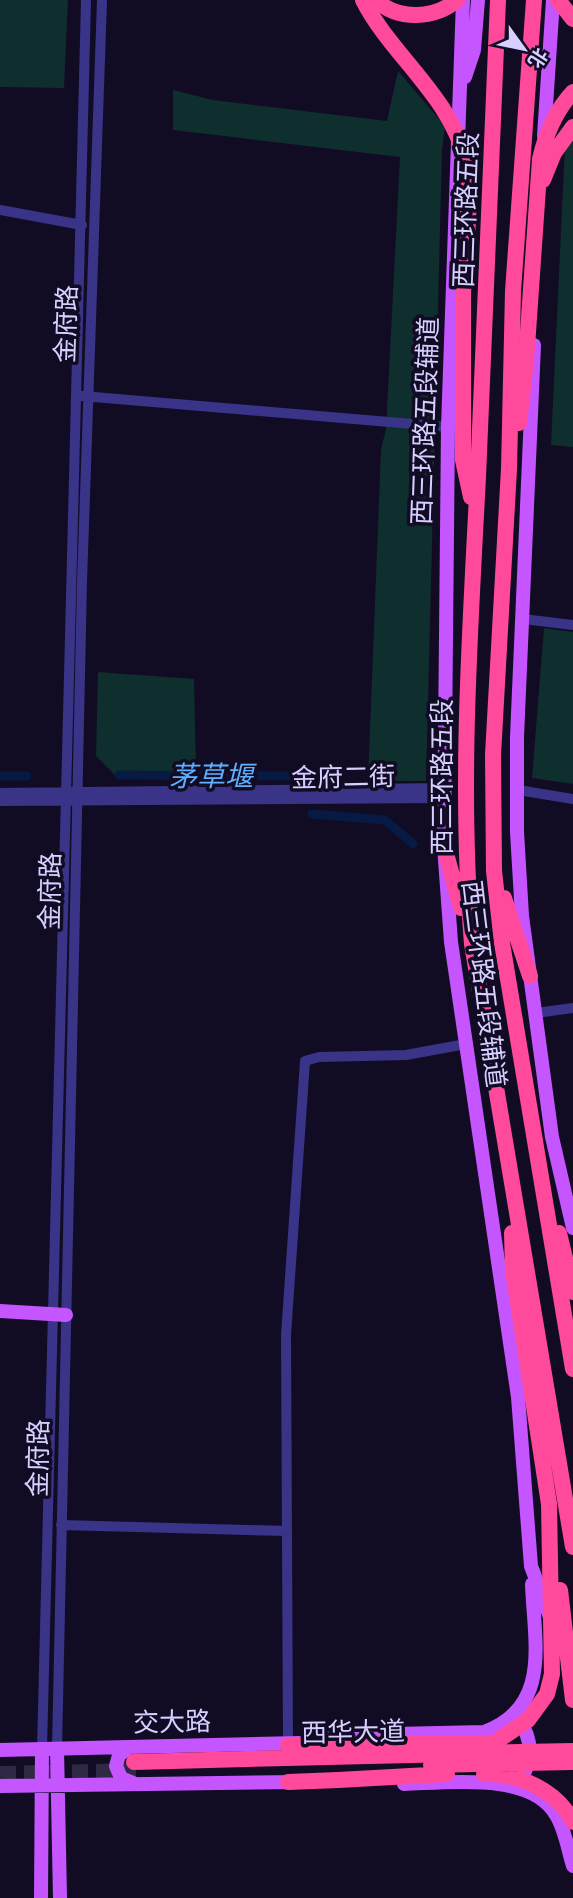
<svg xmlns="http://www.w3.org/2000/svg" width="573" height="1898" font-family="Cabin,'Noto Sans SC',sans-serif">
<rect width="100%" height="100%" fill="#110c24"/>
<path fill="#0f2e2e" d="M0,0h68l-4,88 -64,-1z
M398,71l47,55 -3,24 -16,631h-58l13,-332 5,-20 14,-272 -227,-27v-40l40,10 174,21z
M573,138v309l-22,-2 14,-300z
M544,628l29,4v152l-41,-6z
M98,672l96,7 2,93 -77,7 -23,-23z"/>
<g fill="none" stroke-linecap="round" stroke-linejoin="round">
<path stroke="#061a43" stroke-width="9" d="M119,775l175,1h5l3,7
M0,776h27
M312,814l73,6 28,24"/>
<path stroke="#2f2945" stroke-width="16" stroke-dasharray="16 8" stroke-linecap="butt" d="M0,1774l136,-3"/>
<path stroke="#393487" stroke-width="10" d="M0,210l82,15
M82,396l366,31
M523,619l50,6
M518,790l55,9
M0,793l443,-5
M0,801l443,-3
M536,1013l37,-5
M61,1525l226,6
M288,1745l-2,-410 19,-274 14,-4 87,-2 60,-11
M42,1749l44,-1749
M57,1749l25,-1167 20,-582"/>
<path stroke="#c556ff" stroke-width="14" d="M463,0l-15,427 -4,419 7,96 67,455 13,169 19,51
M465,77l9,-27 4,-50
M544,136l9,-136
M534,345l-17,392v95l5,84 30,221 21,91
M0,1311l66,4
M323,1739l26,-4 135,-3c68,-25 50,-90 48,-148
M131,1747l-12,8 -3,11 5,12 12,5
M57,1749l3,149
M0,1750l299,-7
M404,1784c42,-1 127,-13 152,31 9,14 12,35 17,51
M0,1786l300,-4
M516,1787c17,-24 19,-46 1,-70
M41,1898l1,-149"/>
<path stroke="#ff4a9c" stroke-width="16" d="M376,0c22,21 59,19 81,0
M498,0c-6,159 -12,318 -20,477 -8,156 -19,311 -6,467l101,603
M534,0l-21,291 -4,178 -16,286 1,116 8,72 71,426
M558,0l15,19
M463,294v166l8,37
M519,423l7,-62
M444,846l17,62
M504,898l26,78
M512,1233l1,37 36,234
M559,1233l14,59
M569,1666l4,34
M288,1745l54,-1
M459,1754l29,-9
M134,1762l153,-4
M288,1782l50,-2"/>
<path stroke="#ff4a9c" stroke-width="16" d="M363,0c28,55 88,97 102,159 8,37 0,96 -2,135
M543,180l11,-27 19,-26
M526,361l14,-202c6,-26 15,-48 33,-67
M560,1590l9,76
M342,1744l152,-1 34,-23 19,-26 5,-20 -3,-170
M477,1753l96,-2
M287,1758l165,-4
M431,1765l142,-3
M484,1774c34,-1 73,16 89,48
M338,1780l109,-6"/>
</g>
<g text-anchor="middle" stroke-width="7" stroke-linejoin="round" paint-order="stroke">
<g font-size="26" fill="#d6cfff" stroke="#110c24">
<text transform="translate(466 210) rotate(-88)" y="9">西三环路五段</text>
<text transform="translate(66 324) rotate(-88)" y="9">金府路</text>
<text transform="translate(425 421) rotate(-88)" y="9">西三环路五段辅道</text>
<text transform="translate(343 777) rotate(-1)" y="9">金府二街</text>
<text transform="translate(442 777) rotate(-90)" y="9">西三环路五段</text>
<text transform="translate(50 891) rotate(-89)" y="9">金府路</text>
<text transform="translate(484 984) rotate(83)" y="9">西三环路五段辅道</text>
<text transform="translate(38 1458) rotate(-89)" y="9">金府路</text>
<text transform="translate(172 1722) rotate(-1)" y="9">交大路</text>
<text transform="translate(353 1732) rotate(-1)" y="9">西华大道</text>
</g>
<g font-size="28" font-style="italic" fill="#5dafff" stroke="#110c24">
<text x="211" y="786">茅草堰</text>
</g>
</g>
<g transform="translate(524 49) rotate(123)" stroke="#110c24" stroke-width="5" paint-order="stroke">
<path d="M0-5L12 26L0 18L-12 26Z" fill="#d6cfff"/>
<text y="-10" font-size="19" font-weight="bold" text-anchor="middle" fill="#d6cfff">北</text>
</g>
</svg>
